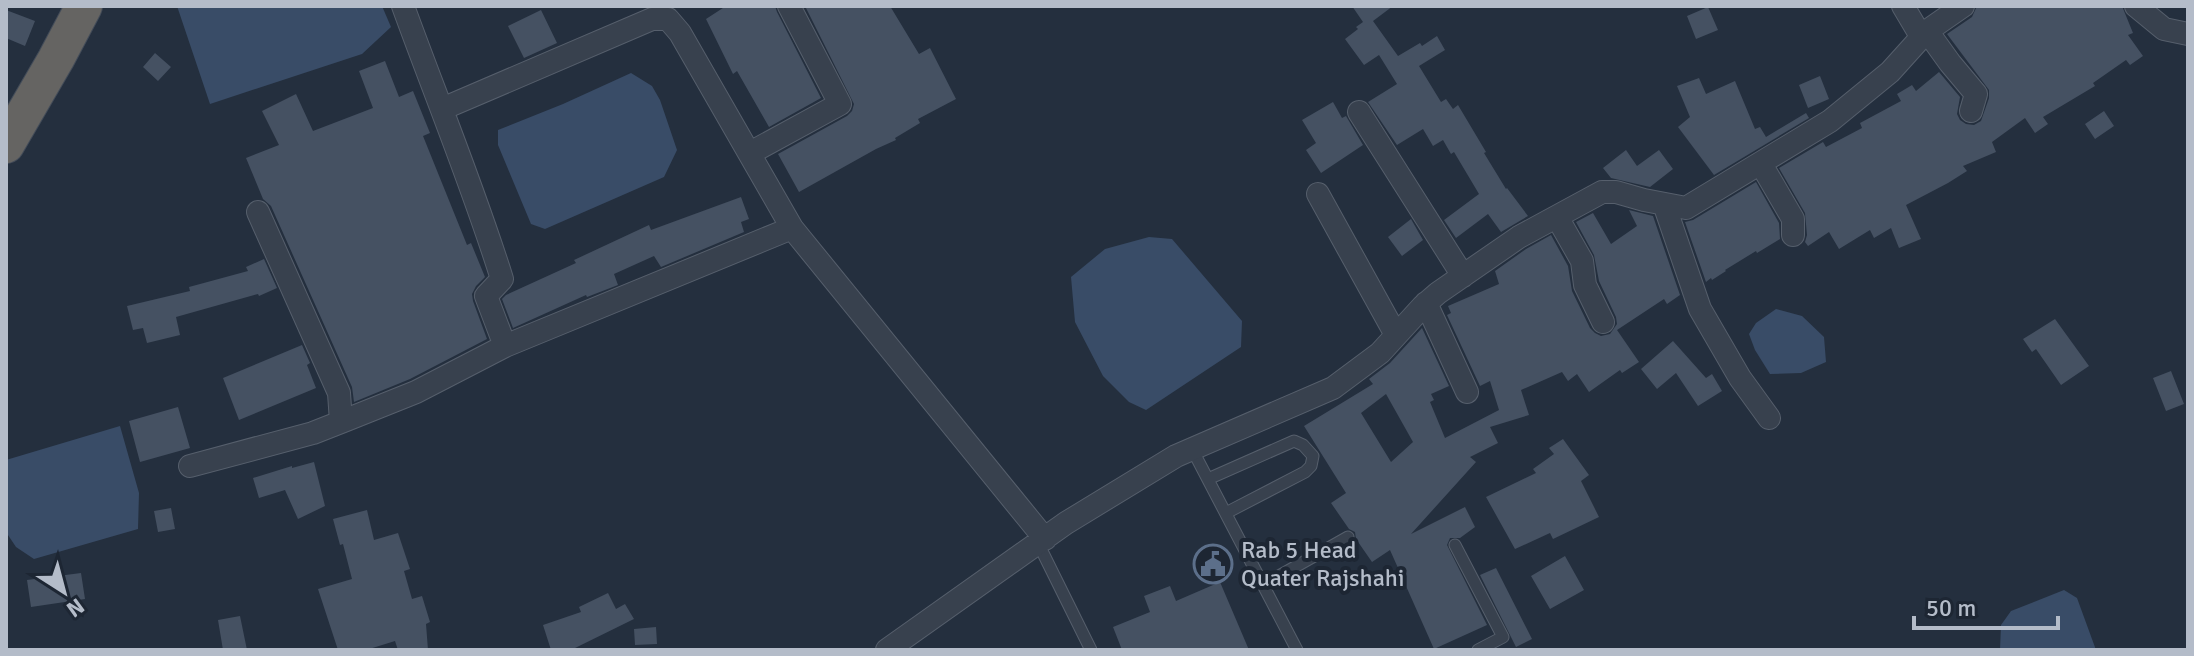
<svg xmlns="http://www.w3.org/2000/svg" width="2194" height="656" font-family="Signika,sans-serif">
<rect width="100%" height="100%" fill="#242f3e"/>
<path fill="#394c67" d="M177,6h205l9,21 -29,27 -152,50z
M631,73l21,13 8,14 17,50 -13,27 -119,52 -14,-5 -33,-79v-15l65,-26z
M1149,237l23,2 70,82 -1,26 -95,63 -17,-8 -26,-26 -28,-54 -4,-45 34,-28z
M1776,309l26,7 22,21 2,25 -25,11 -31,1 -15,-24 -6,-16 7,-11z
M120,426l19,67 -1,36 -104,30 -18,-12 -10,-15v-72z
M2064,590l13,8 19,52h-96l1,-25 10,-14z"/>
<path fill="#455162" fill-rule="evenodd" d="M726,6h49l2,6 44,86 -52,29 -32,-56 -4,3 -27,-55z
M805,6h85l29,48 11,-6 26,51 -38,20 2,4 -25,15 1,2 -20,9 -77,43 -21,-38 69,-38 5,-5 2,-7z
M1352,6h41l-20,15 25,35 22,-13 2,3 15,-10 8,14 -26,16 22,36 5,-3 7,10 5,-4 28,47 -2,1 22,36 1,-1 21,28 -27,16 -13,-18 -32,24 -12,-18 35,-26 -25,-42 -3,2 -8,-14 -10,6 -10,-17 -26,16 -29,-43 29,-18 -18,-29 -15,10 -19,-26 13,-10 -2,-2 7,-5z
M1977,6h145l11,27 -5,2 15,21 -13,9 -4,-5 -33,23 2,3 -52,31 5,7 -13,9 -10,-15 -33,24 4,10 -33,14 4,5 -19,12 -42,22 15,34 -22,9 -8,-20 -17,10 -4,-8 -31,19 -10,-17 -21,14 -3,-4 2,-7 -2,-22 -26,-45 44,-26 3,5 36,-19 -2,-5 41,-22 -4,-7 15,-9 4,6 23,-19 21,25 -3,17 3,6 6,4 8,1 7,-4 8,-23v-8l-42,-56 25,-17z
M1708,7l10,23 -22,9 -9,-23z
M6,10l29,11 -10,25 -19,-8z
M541,10l16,33 -33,15 -16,-32z
M155,53l16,14 -13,14 -15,-14z
M385,61l14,36 14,-6 17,42 -7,3 44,109 4,-2 14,34 -9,9 -4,8 1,7 14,38 -77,40 -56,23 -2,-15 -81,-181 -8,-7 -17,-41 33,-13 -17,-34 34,-17 17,37 60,-23 -14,-37z
M1820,76l9,23 -21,9 -9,-23z
M1699,78l7,16 29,-13 20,48 5,-2 6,10 40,-24 3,5 -95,57 -36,-48 12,-10 -13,-31z
M1333,102l9,16 4,-2 17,29 -42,28 -15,-23 10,-7 -14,-23z
M2104,111l10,15 -19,13 -10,-15z
M1626,150l11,16 22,-16 14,19 -23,18 -39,-9 -8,-10z
M1756,182l23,41 1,16 -23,14 -1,-2 -31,19 1,1 -14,9 -1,-2 -5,4 -21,-60 8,-2z
M741,197l8,22 -8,3 3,10 -83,35 -7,-11 -40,18 4,11 -31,12 -1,-2 -73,33 -11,-29 4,-4 70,-32 -2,-3 75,-35 2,5z
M1629,210l24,6 27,79 -13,9 -3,-5 -47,31 22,32 -17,11 -2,-3 -31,22 -12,-18 -9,7 -6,-9 -41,18 8,25 -39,12 8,16 -28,14 6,5 -65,72 54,-27 10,20 -15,11h-10l-3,7 40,80 -53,24 -44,-99 -18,12 -16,-23 -1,-7 -6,-3 -18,-26 15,-10 -42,-67 69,-42 -4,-5 21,-16 32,-35 27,58 -18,8 3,6 -4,2 15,36 54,-28 -9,-29 -10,5 -33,-71 4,-2 -3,-7 51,-22 -4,-13 31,-22 25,-14 17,31 4,25 18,37 5,5 6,3 9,-2 7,-10 -1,-7 -17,-36 -5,-26 -18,-33 17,-9 18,31 26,-18zM1386,394l27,48 -22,20 -30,-49z
M1411,219l12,21 -21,16 -14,-19z
M264,259l13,29 -18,8 -1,-2 -82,23 4,18 -33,8 -4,-15 -10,2 -6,-24 63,-15 -1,-4 59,-16 -2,-4z
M2055,319l34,47 -28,19 -25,-36 -4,3 -9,-13z
M1673,341l33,37 6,-4 10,17 -24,15 -22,-33 -19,16 -16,-20z
M302,345l8,18 -3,2 9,23 -77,32 -16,-42z
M2171,371l13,33 -18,7 -13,-33z
M178,407l12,41 -50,14 -11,-41z
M1563,439l26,36 -8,6 18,36 -46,22 -3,-6 -35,16 -29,-52 50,-24 -3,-4 21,-15 -5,-6z
M314,462l11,44 -27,13 -13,-29 -26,8 -6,-20 39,-12v2z
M171,508l4,21 -17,3 -4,-21z
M367,510l7,30 24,-7 12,36 -6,2 8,28 10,-3 8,26 -4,2 2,26h-30l-3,-9 -29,9h-28l-20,-61 34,-10 -9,-35 -3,1 -7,-26z
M1565,556l19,34 -34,19 -19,-33z
M1496,568l36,71 -16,8 -36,-72z
M81,573l4,26 -54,8 -4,-27z
M1220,582l29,68h-127l-9,-23 37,-15 -6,-16 26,-10 6,15z
M608,593l8,16 9,-5 9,15 -63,31h-20l-8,-25 38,-13 -2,-5z
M240,616l7,34h-24l-5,-30z
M656,627l1,17 -22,1 -1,-16z"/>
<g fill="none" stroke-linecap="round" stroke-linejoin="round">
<defs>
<path id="service" d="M1192,449l105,201
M1208,479l86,-38 9,4 10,11 -2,10 -6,6 -79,41
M1038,543l53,107
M1455,545l48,92 -25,13
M1263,585l85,-48"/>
<path id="minor" d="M403,6c33,91 70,180 99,273l-16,17 19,50
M1903,6l16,27 8,-2 36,-25
M2136,6l28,23 24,5
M442,109l210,-90h16l12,14 112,195 253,311
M1359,112l104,164
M750,153l90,-49 -51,-98
M1761,164l32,55v16
M1318,194l78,141
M1664,204l36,105 40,69 29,40
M1557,217l25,44 3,24 18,37
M1426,303l41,89
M341,422l75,-30 89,-46 287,-118
M190,466l123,-33 28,-11 -2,-29 -81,-181
M887,650l179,-127 110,-67 157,-68 47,-35 43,-47 15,-13 81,-56 83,-45h14l28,8 42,8 144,-87 60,-49 37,-41 23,32 26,31 -5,17"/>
<path id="trunk" d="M6,145l50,-86 28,-53"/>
</defs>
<use href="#service" stroke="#565f6c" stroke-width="13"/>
<use href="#minor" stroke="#565f6c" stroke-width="24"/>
<use href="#trunk" stroke="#434c59" stroke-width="38"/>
<use href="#service" stroke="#38414e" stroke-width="11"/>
<use href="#minor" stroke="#38414e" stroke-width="22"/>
<use href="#trunk" stroke="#656462" stroke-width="36"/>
</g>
<defs>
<symbol id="civic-ring" viewBox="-11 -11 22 22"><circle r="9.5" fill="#1d2633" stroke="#5c6f8a" stroke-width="1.5"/><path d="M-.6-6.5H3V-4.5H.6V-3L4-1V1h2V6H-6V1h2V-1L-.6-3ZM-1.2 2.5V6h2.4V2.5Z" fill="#5c6f8a"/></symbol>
</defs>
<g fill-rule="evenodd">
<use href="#civic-ring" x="1191" y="542" width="44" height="44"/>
</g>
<g text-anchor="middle" stroke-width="8" stroke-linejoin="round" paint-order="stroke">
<g font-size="24" fill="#b4bcc9" stroke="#1d2633" text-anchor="start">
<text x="1241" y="558">Rab 5 Head<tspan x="1241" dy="28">Quater Rajshahi</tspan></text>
</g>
</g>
<rect width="2194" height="656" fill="none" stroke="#b4bcc9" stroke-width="16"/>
<g transform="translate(64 592) rotate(144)" stroke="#1d2633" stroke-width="6" paint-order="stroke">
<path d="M0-6L14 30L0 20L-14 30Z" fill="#b4bcc9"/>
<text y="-12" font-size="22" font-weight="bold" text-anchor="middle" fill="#b4bcc9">N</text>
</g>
<path d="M1914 616v12h144v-12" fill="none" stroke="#b4bcc9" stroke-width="4"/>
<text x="1926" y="616" font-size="24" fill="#b4bcc9" stroke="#1d2633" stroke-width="6" paint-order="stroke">50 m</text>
</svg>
